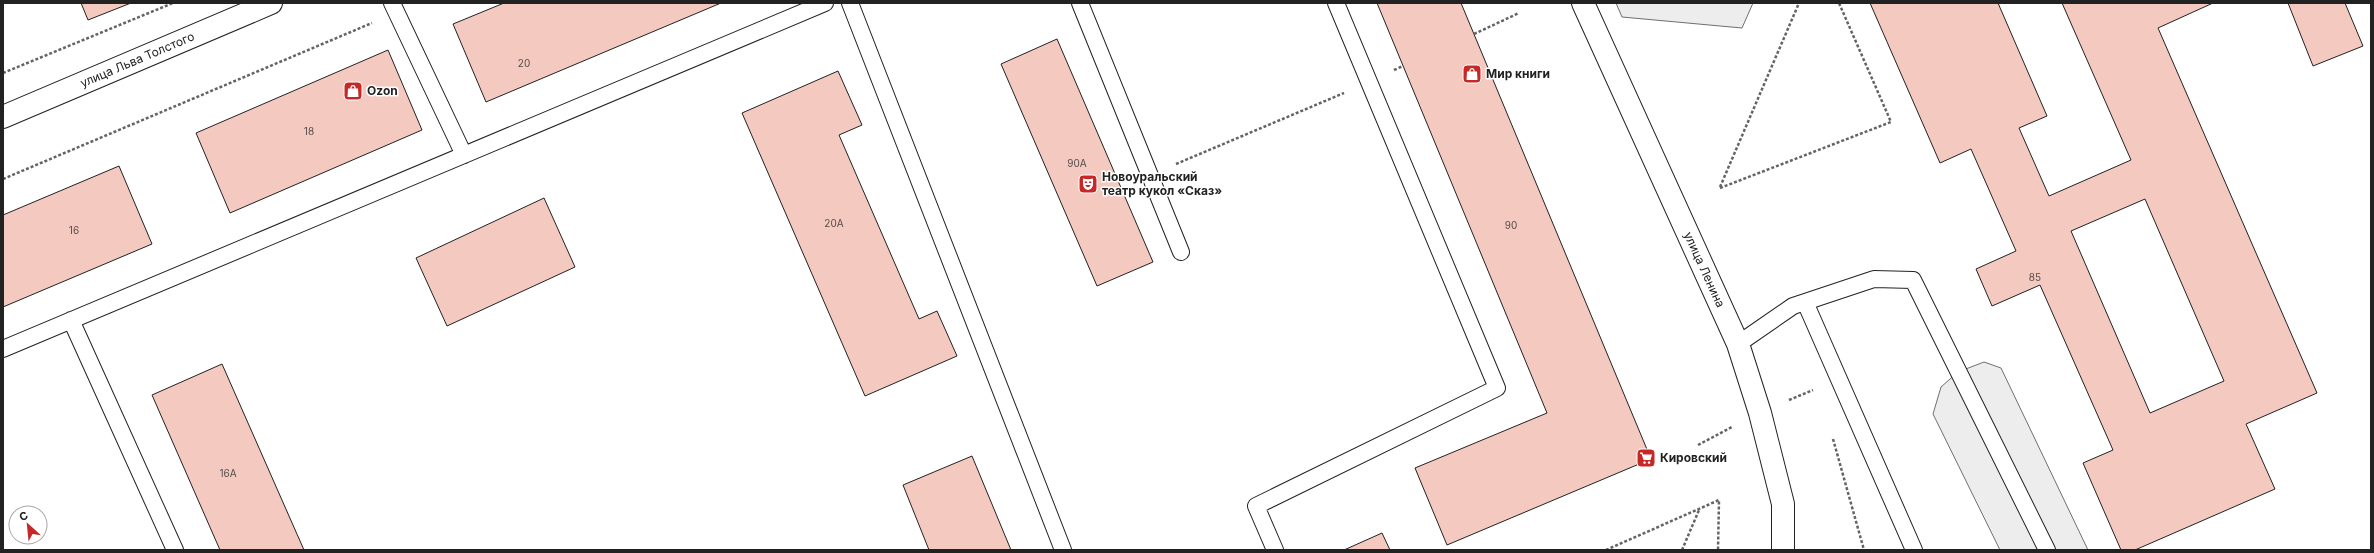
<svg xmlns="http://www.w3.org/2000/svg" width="2374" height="553" font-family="Inter,sans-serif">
<rect width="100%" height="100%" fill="#fff"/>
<path fill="#ededed" stroke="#6f6f6f" d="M1616,3h137l-11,25 -120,-11z
M1984,362l17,6 87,182h-88l-67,-136 8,-27 17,-15z"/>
<path fill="#f3c9c0" stroke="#222" fill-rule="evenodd" d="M81,3h50l-43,17z
M504,3h217l-235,99 -33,-78z
M1377,3h84l190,456 -204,86 -32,-77 132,-55z
M1870,3h128l49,113 -28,12 30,68 82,-36 -69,-157h151l-55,25 159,365 -71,31 29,65 -140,61h-14l-38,-87 30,-13 -73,-165 -48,21 -16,-37 40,-18 -45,-102 -31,14zM2145,199l79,182 -74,32 -79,-182z
M2288,3h57l18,43 -50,20z
M1057,39l96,223 -56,24 -96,-222z
M388,50l34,80 -192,83 -34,-80z
M838,71l24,54 -23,10 80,184 18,-8 20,45 -92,40 -123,-283z
M119,166l33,78 -149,63v-92z
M544,198l31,69 -128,59 -31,-68z
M222,364l82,186h-84l-68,-155z
M972,456l39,94h-82l-26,-65z
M1382,533l8,17h-46z"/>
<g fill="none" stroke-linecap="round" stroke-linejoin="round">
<defs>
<path id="service" d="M392,3l72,152
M850,3l213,547
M1080,3l101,249
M1805,302l109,248
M71,320l104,230
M1738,344l55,-38 81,-27 39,1 134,270
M3,349l822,-346
M1275,550l-19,-44 241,-118 -161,-385"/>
<g id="minor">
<path id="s1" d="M3,117l268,-114"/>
</g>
<g id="secondary">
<path id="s2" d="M1583,3l155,341 22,69 23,91v46"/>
</g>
</defs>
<use href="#service" stroke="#222" stroke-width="18"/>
<use href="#minor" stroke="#222" stroke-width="24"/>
<use href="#secondary" stroke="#222" stroke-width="24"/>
<path stroke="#646464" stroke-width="2.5" stroke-dasharray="3 2" stroke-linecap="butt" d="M1474,34l45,-21
M1394,70l9,-4
M3,73l170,-70
M1176,164l168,-71
M3,179l369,-156
M1720,187l79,-184
M1720,188l171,-66 -52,-119
M1789,400l24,-10
M1833,439l31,111
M1698,445l34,-18
M1606,550l113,-50 -1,50
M1682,550l17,-40"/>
<use href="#service" stroke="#fff" stroke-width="16"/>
<use href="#minor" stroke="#fff" stroke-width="22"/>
<use href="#secondary" stroke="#fff" stroke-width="22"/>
</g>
<defs>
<symbol id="shop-square" viewBox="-11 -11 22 22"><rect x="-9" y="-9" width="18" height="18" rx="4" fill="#c62828" stroke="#fff"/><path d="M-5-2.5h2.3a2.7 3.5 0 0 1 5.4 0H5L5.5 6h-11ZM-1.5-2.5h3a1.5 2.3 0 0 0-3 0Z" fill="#fff"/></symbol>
<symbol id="theatre-square" viewBox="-11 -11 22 22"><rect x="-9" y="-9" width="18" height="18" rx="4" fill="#c62828" stroke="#fff"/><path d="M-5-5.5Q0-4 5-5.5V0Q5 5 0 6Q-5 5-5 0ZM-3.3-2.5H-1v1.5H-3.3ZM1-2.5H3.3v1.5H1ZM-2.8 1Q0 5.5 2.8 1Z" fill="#fff"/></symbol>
<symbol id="supermarket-square" viewBox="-11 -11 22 22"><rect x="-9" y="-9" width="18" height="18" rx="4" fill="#c62828" stroke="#fff"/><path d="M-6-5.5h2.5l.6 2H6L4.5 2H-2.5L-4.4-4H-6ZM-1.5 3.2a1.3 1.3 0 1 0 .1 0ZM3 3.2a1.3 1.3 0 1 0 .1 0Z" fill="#fff"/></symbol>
</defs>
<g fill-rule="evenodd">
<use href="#shop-square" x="1461" y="63" width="22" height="22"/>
<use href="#shop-square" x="342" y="80" width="22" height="22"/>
<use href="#theatre-square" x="1077" y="173" width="22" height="22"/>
<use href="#supermarket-square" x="1635" y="447" width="22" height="22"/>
</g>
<g text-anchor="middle" stroke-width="3" stroke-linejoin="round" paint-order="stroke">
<g font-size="10" fill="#564c4a">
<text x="524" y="67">20</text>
<text x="309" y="135">18</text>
<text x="1077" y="167">90А</text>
<text x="834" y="227">20А</text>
<text x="1511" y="229">90</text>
<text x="74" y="234">16</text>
<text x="2035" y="281">85</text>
<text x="228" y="477">16А</text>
</g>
<g font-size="12" fill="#222" stroke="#fff">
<text dy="4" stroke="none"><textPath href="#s1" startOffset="146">улица Льва Толстого</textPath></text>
<text dy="4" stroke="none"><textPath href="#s2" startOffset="293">улица Ленина</textPath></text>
</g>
<g font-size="12" font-weight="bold" fill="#222" stroke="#fff" text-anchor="start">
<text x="1486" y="78">Мир книги</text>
<text x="367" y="95">Ozon</text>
<text x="1102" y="181">Новоуральский<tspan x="1102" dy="14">театр кукол «Сказ»</tspan></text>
<text x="1660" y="462">Кировский</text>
</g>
</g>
<rect width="2374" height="553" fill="none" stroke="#222222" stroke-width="8"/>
<g transform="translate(28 525) rotate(333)"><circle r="19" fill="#ffffff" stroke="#a7a7a7"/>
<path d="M0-3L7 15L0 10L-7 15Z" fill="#c62828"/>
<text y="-6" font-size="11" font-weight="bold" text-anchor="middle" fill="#222222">С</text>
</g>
</svg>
